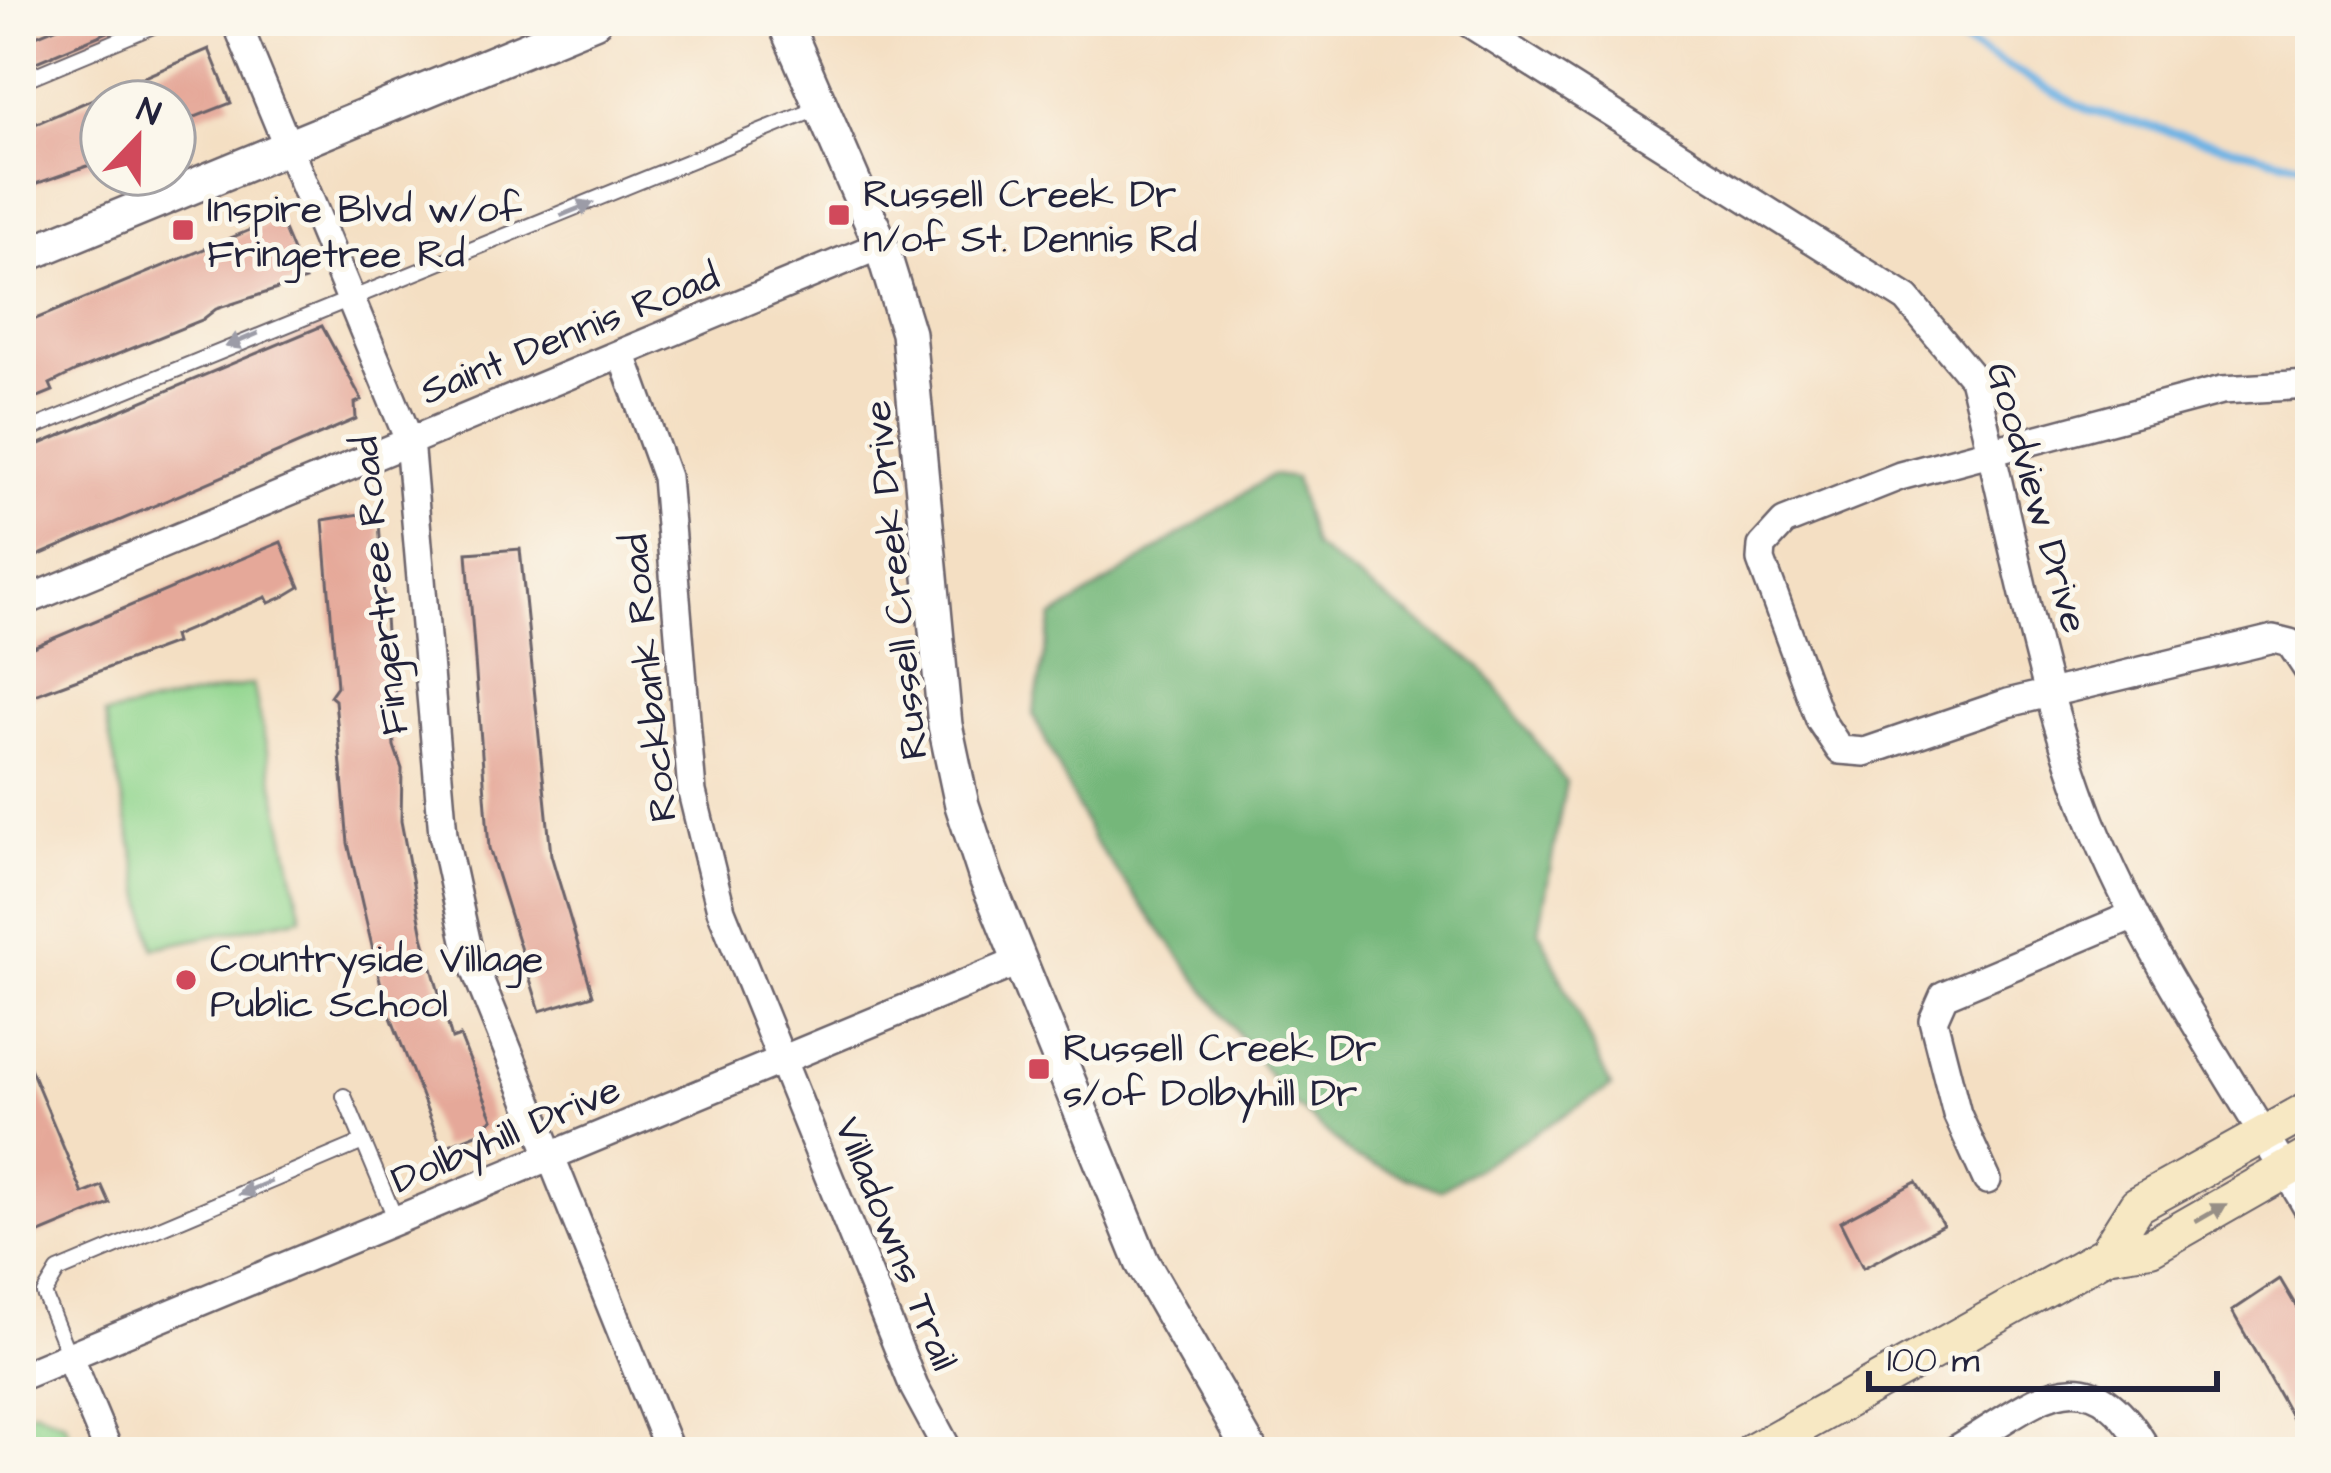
<svg xmlns="http://www.w3.org/2000/svg" width="2331" height="1473" font-family="'Architects Daughter',sans-serif">
<rect width="100%" height="100%" fill="#fbf7ec"/>
<filter id="ink" filterUnits="userSpaceOnUse"><feTurbulence type="fractalNoise" baseFrequency=".00833" numOctaves="2"/><feDisplacementMap in="SourceGraphic" scale="24" xChannelSelector="R" yChannelSelector="G"/><feConvolveMatrix kernelMatrix="1 2 1 2 8 2 1 2 1" color-interpolation-filters="sRGB"/></filter>
<filter id="wash" filterUnits="userSpaceOnUse"><feTurbulence type="fractalNoise" baseFrequency=".004" numOctaves="4" result="noise"/><feDisplacementMap in="SourceGraphic" scale="48" xChannelSelector="R" yChannelSelector="G"/><feGaussianBlur stdDeviation="2.7" result="paint"/><feColorMatrix in="noise" values="0 0 0 0 0 0 0 0 0 0 0 0 0 0 0 0 0 1.4 0 .05"/><feComposite in="paint" operator="in"/></filter>
<g filter="url(#wash)">
<rect width="100%" height="100%" fill="#f4dfc3"/>
<path fill="#92d68f" stroke="#5a7c65" stroke-width="3" d="M253,684l49,233 -148,31 -49,-233z
M34,1410l30,12 12,30h-55v-37z"/>
<path fill="#75b77a" stroke="#4c6c5a" stroke-width="3" d="M1272,475l23,3 18,68 168,121 85,115 -27,148 72,157 -171,103 -85,-32 -72,-64 -190,-254 -60,-126 19,-96z"/>
<g fill="none" stroke-linecap="round" stroke-linejoin="round">
<path stroke="#6fb3e4" stroke-width="8" d="M1925,21l164,90 221,56"/>
</g>
<g id="blocks">
<path fill="#e5a899" d="M72,21h62l-105,44 -8,-23z
M209,49l22,54 -51,20 -6,-21h-72v59l-81,28v-59z
M279,218l26,62 -89,29 -14,11 -126,51 -26,13 3,7 -32,13v-79z
M322,326l40,74 -7,3 1,16 -335,144v-111z
M360,514l19,7 10,159 6,1 1,19h-5l3,46 8,23 -1,52 22,115 29,103 8,-3 33,83 -7,4 3,6 -47,19 -57,-146 -37,-159 -13,-143 -5,-4 7,-10 -14,-166z
M281,542l19,45 -15,9 -16,7 -3,-6 -93,39 2,7 -154,57v-48z
M520,549l31,306 42,140 -53,16 -51,-163 -22,-295z
M21,1046l62,148 19,-8 8,18 -89,37z
M1916,1182l27,43 -80,43 -23,-46z
M2280,1279l30,51v120l-78,-139z"/>
</g>
</g>
<g filter="url(#ink)">
<use href="#blocks" fill-opacity="0" stroke="#6c646b" stroke-width="3"/>
<g fill="none" stroke-linecap="round" stroke-linejoin="round">
<defs>
<path id="service" d="M21,81l144,-60
M21,433l801,-326
M344,1096l52,124
M69,1356l-25,-62 14,-23 305,-129"/>
<path id="minor" d="M236,21l173,419 34,394 26,120 201,498
M1466,21l441,278 66,79c38,147 63,302 118,443 55,137 145,263 219,391
M622,355l44,122 26,315 29,118 193,477 35,65
M2310,385l-88,5 -322,86 -116,46 -22,24 -1,14 59,160 20,30 25,2 143,-49 266,-64 16,4 20,30
M21,603l860,-358
M1987,1180l-30,-66 -24,-94 11,-25 190,-80
M69,1356l40,96
M21,1376l999,-415
M1952,1452c84,-48 133,-110 196,0"/>
<path id="tertiary" d="M784,21l97,224 27,88 37,392 17,80 24,73 156,384 109,190
M21,257l573,-236"/>
<path id="secondary" d="M2106,1254l31,-49 173,-96
M1753,1452l353,-198 45,-7 159,-91"/>
</defs>
<use href="#service" stroke="#6c646b" stroke-width="18"/>
<use href="#minor" stroke="#6c646b" stroke-width="32"/>
<use href="#tertiary" stroke="#6c646b" stroke-width="38"/>
<use href="#secondary" stroke="#6c646b" stroke-width="40"/>
<use href="#service" stroke="#fff" stroke-width="14"/>
<use href="#minor" stroke="#fff" stroke-width="27"/>
<use href="#tertiary" stroke="#fff" stroke-width="33"/>
<use href="#secondary" stroke="#f7e8c3" stroke-width="36"/>
</g>
<defs><path id="oneway-solid" d="M-6-.8H1V-3.2L6.5 0L1 3.2V.8H-6Z" transform="scale(3)"/></defs>
<g fill="#9c9ca7">
<use href="#oneway-solid" transform="translate(577 209) rotate(-22)"/>
<use href="#oneway-solid" transform="translate(242 340) rotate(157)"/>
<use href="#oneway-solid" transform="translate(255 1188) rotate(157)"/>
</g>
<use fill="#978f86" href="#oneway-solid" transform="translate(2211 1213) rotate(-30)"/>
</g>
<g fill="#d1495b" stroke="#fbf7ec" stroke-width="4.5">
<rect x="827" y="203" width="24" height="24" rx="6"/>
<rect x="171" y="218" width="24" height="24" rx="6"/>
<circle cx="186" cy="980" r="12"/>
<rect x="1027" y="1057" width="24" height="24" rx="6"/>
</g>
<g text-anchor="middle" stroke-width="10" stroke-linejoin="round" paint-order="stroke">
<g font-size="39" fill="#22223b" stroke="#fbf7ec" text-anchor="start">
<text x="863" y="207">Russell Creek Dr<tspan x="863" dy="45">n/of St. Dennis Rd</tspan></text>
<text x="207" y="222">Inspire Blvd w/of<tspan x="207" dy="45">Fringetree Rd</tspan></text>
<text x="210" y="972">Countryside Village<tspan x="210" dy="45">Public School</tspan></text>
<text x="1063" y="1061">Russell Creek Dr<tspan x="1063" dy="45">s/of Dolbyhill Dr</tspan></text>
</g>
<g font-size="39" fill="#22223b" stroke="#fbf7ec">
<text transform="translate(569 332) rotate(-22)" y="14">Saint Dennis Road</text>
<text transform="translate(2039 497) rotate(74)" y="14">Goodview Drive</text>
<text transform="translate(894 580) rotate(-96)" y="14">Russell Creek Drive</text>
<text transform="translate(378 586) rotate(-96)" y="14">Fingertree Road</text>
<text transform="translate(647 678) rotate(-96)" y="14">Rockbank Road</text>
<text transform="translate(505 1133) rotate(-23)" y="14">Dolbyhill Drive</text>
<text transform="translate(898 1243) rotate(68)" y="14">Villadowns Trail</text>
</g>
</g>
<rect width="2331" height="1473" fill="none" stroke="#fbf7ec" stroke-width="72"/>
<g transform="translate(138 138) rotate(22)"><circle r="57" fill="#fbf7ec" stroke="#a4a2a5" stroke-width="3"/>
<path d="M0-9L21 45L0 30L-21 45Z" fill="#d1495b"/>
<text y="-18" font-size="33" font-weight="bold" text-anchor="middle" fill="#22223b">N</text>
</g>
<path d="M1869 1371v18h348v-18" fill="none" stroke="#22223b" stroke-width="6"/>
<text x="1887" y="1371" font-size="36" fill="#22223b" stroke="#fbf7ec" stroke-width="9" paint-order="stroke">100 m</text>
</svg>
